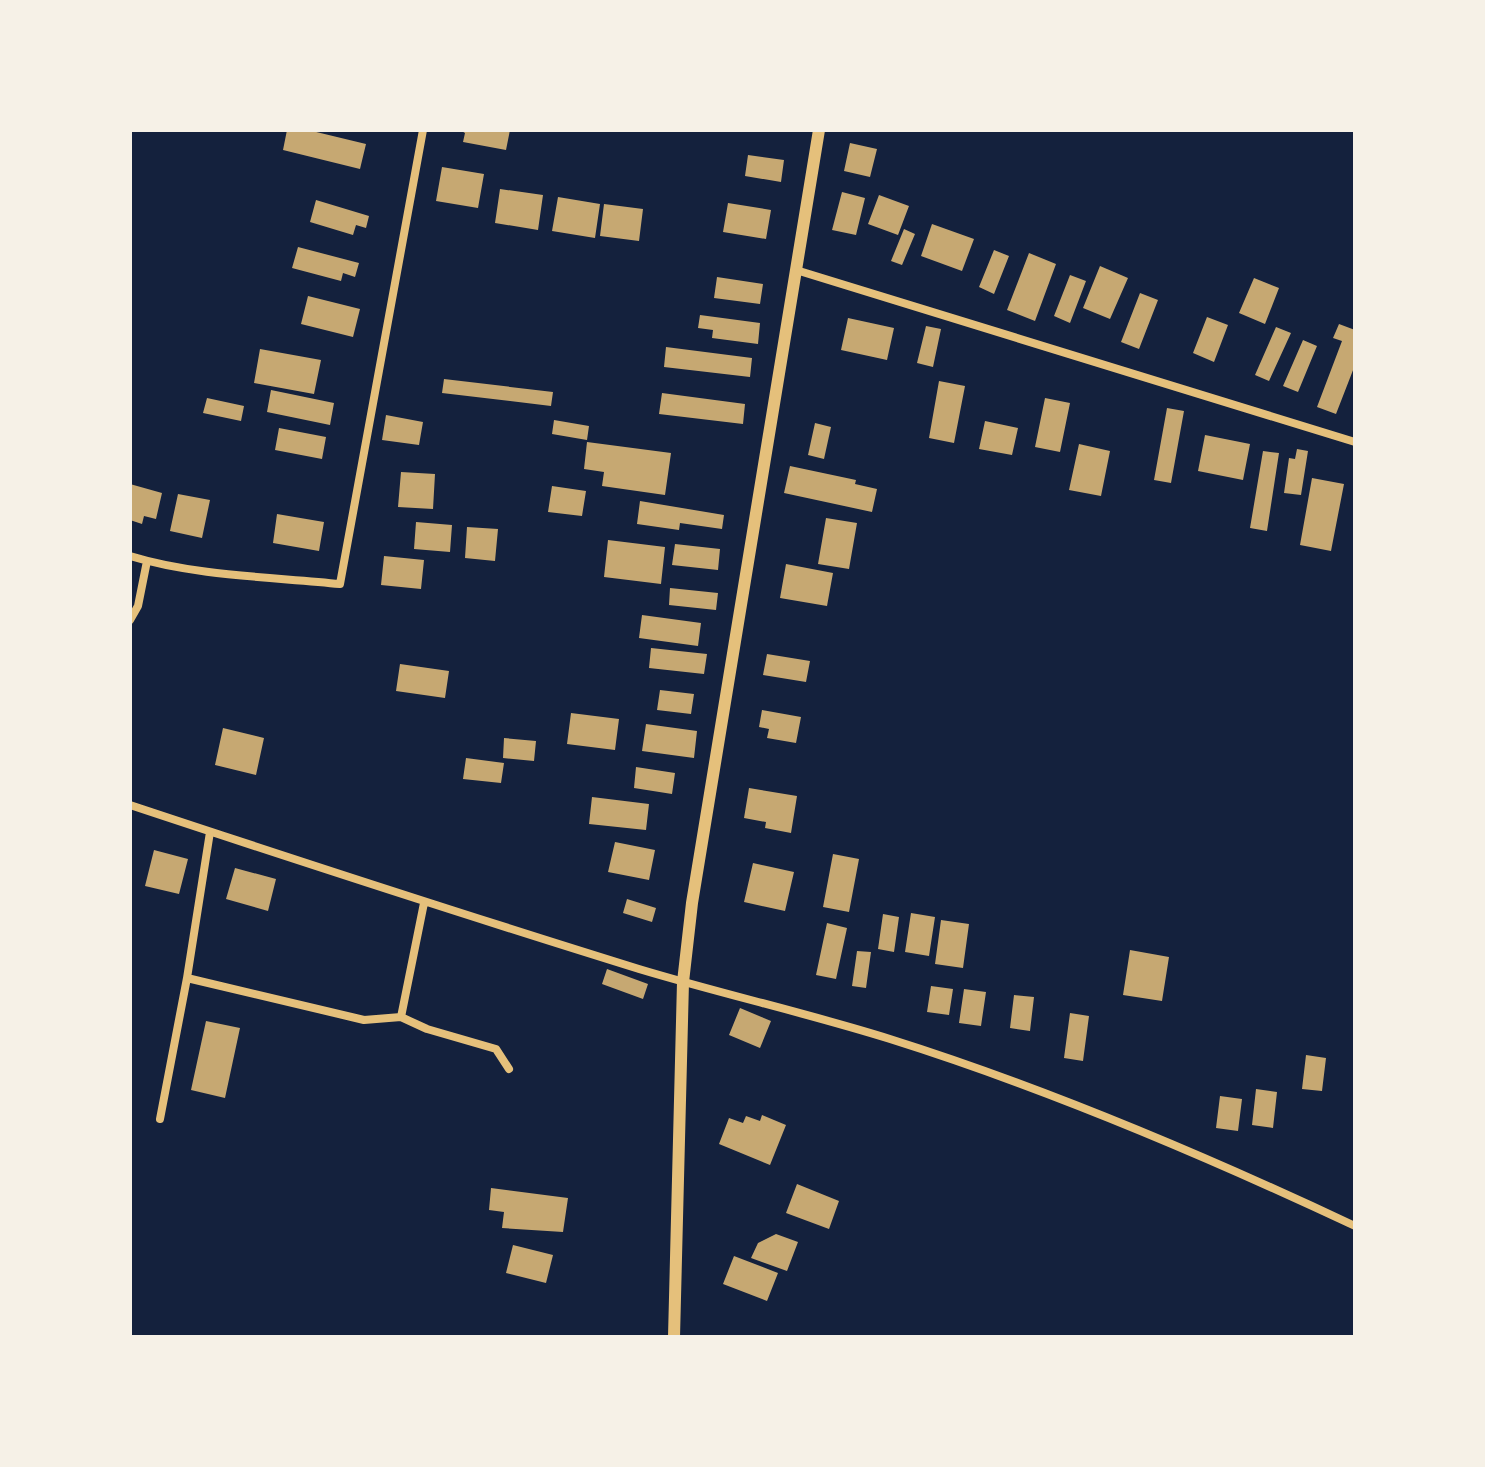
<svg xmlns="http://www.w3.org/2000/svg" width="1485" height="1467" font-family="Merriweather,serif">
<rect width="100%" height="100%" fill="#14213d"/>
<path fill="#c6a872" d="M287,130h21l58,14 -6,25 -77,-19z
M460,130h50l-4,20 -43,-8 2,-9z
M850,143l27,6 -7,28 -26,-6z
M748,155l36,5 -3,22 -36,-6z
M442,167l42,7 -6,34 -42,-7z
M500,189l43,6 -5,35 -43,-7z
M842,192l23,6 -9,37 -24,-5z
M879,195l30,11 -11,29 -30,-11z
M558,197l42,7 -5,34 -43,-7z
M316,200l53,16 -3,12 -10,-3 -3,10 -43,-13z
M728,203l43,7 -5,29 -43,-7z
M604,204l39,5 -4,32 -39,-5z
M932,224l42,15 -12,32 -41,-15z
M904,229l11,5 -13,31 -11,-4z
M298,247l61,16 -4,14 -12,-4 -2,8 -49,-13z
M994,250l15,6 -15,38 -15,-7z
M1029,253l27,11 -21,57 -28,-11z
M1100,266l28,12 -18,41 -27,-11z
M1070,275l16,6 -16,42 -16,-7z
M717,277l46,7 -3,20 -46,-6z
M1254,278l25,10 -14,36 -26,-11z
M1140,293l18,7 -19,49 -18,-7z
M308,296l52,13 -7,28 -52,-13z
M700,315l60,8 -2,21 -46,-6 1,-8 -15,-2z
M1207,317l21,8 -14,37 -21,-9z
M848,318l46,10 -7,32 -46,-10z
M1339,324l16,6v35l-19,49 -19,-7 25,-66 -9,-3z
M926,326l15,3 -8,38 -16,-4z
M1276,327l15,6 -22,48 -14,-6z
M1303,340l14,6 -19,46 -15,-6z
M666,347l86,11 -2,19 -86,-10z
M260,349l61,11 -7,34 -60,-11z
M444,379l109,13 -2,14 -109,-13z
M939,381l26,5 -11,57 -25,-5z
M271,390l63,13 -4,22 -63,-13z
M662,393l83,11 -2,20 -84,-10z
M207,398l37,8 -3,15 -38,-8z
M1045,398l25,5 -10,49 -25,-5z
M1167,408l17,3 -13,72 -17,-3z
M386,415l37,7 -4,23 -37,-5z
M554,420l35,6 -2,14 -35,-6z
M985,421l33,7 -6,27 -33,-6z
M815,423l16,4 -7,32 -16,-4z
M279,428l47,9 -4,22 -47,-9z
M1205,435l45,9 -7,36 -45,-9z
M587,442l84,11 -6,42 -63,-9 2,-14 -20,-3z
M1079,444l31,7 -9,45 -32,-6z
M1297,449l11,2 -7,44 -17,-2 5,-35 6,1z
M1263,451l16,2 -12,78 -17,-3z
M790,466l66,14 -1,4 22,5 -5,23 -88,-19z
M401,472l34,2 -2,35 -35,-2z
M1312,478l32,6 -13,67 -31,-6z
M130,484l32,9 -6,26 -12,-3 -2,8 -12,-4z
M552,486l34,5 -4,25 -34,-4z
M178,494l32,6 -8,38 -32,-7z
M640,501l84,14 -2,14 -42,-6 -1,7 -42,-6z
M277,514l47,8 -5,29 -46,-8z
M826,518l31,5 -8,46 -31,-5z
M416,522l36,3 -2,27 -36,-3z
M467,527l31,2 -3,32 -30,-3z
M608,540l57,7 -4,37 -57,-7z
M675,544l45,5 -2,21 -46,-5z
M384,556l40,4 -3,29 -40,-4z
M786,564l47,9 -6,33 -47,-8z
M670,588l48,5 -2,17 -47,-5z
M642,615l59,8 -3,23 -59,-8z
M651,648l56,6 -3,20 -55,-6z
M767,654l43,7 -4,21 -43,-7z
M400,664l49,7 -4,27 -49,-7z
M660,690l34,4 -3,20 -34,-4z
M762,710l39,7 -5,26 -29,-5 2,-9 -10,-2z
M571,713l48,6 -4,31 -48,-6z
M646,724l51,7 -3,27 -52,-7z
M223,728l41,10 -8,37 -41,-10z
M504,738l32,3 -2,20 -31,-3z
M466,758l38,5 -3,20 -38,-4z
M636,767l39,6 -3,21 -38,-6z
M749,788l48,8 -6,37 -26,-5 1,-6 -22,-4z
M592,797l57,7 -3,26 -57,-6z
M615,842l40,8 -6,30 -41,-8z
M154,850l34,9 -9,35 -34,-8z
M833,854l26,5 -10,53 -26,-5z
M753,863l41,9 -9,39 -41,-9z
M235,868l41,11 -8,32 -42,-12z
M627,899l29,9 -4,14 -29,-9z
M911,913l24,4 -6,39 -24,-4z
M883,914l16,3 -5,35 -16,-3z
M941,920l28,4 -6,44 -28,-4z
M827,923l20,5 -11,51 -20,-4z
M1130,950l39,7 -7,44 -39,-6z
M857,951l14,1 -5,36 -14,-2z
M607,969l41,15 -5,15 -41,-15z
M931,986l22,3 -4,26 -22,-3z
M964,989l22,3 -5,34 -22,-3z
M1014,995l20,2 -4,34 -20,-3z
M740,1008l31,13 -11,27 -31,-13z
M1070,1013l19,3 -6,45 -19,-3z
M206,1021l34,7 -15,70 -34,-8z
M1306,1055l20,3 -4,33 -20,-2z
M1256,1089l21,3 -4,36 -21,-3z
M1220,1096l22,3 -4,32 -22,-3z
M762,1115l24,10 -16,40 -51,-21 10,-26 14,5 3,-7 14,5z
M797,1184l42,17 -10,28 -43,-16z
M491,1188l77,10 -5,34 -61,-4 2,-16 -15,-2z
M776,1234l22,8 -11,29 -36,-13 7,-15z
M513,1245l40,10 -7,28 -40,-10z
M734,1256l44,17 -11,28 -44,-17z"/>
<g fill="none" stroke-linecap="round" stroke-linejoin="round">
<path stroke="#e5c07b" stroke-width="8" d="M796,270l559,172
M130,556c65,20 143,21 210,28l83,-454
M130,620l8,-14 9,-45
M130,805c169,56 338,111 509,164 83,25 168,44 251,70 159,50 314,116 465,187
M187,978l177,42 37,-3 26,12 69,20 13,20
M401,1017l23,-114
M160,1119l27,-141 23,-146"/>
<path stroke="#e5c07b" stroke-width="12" d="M674,1337l9,-355 9,-79 127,-773"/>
</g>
<rect width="1485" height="1467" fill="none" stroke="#f6f1e7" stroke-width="264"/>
</svg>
